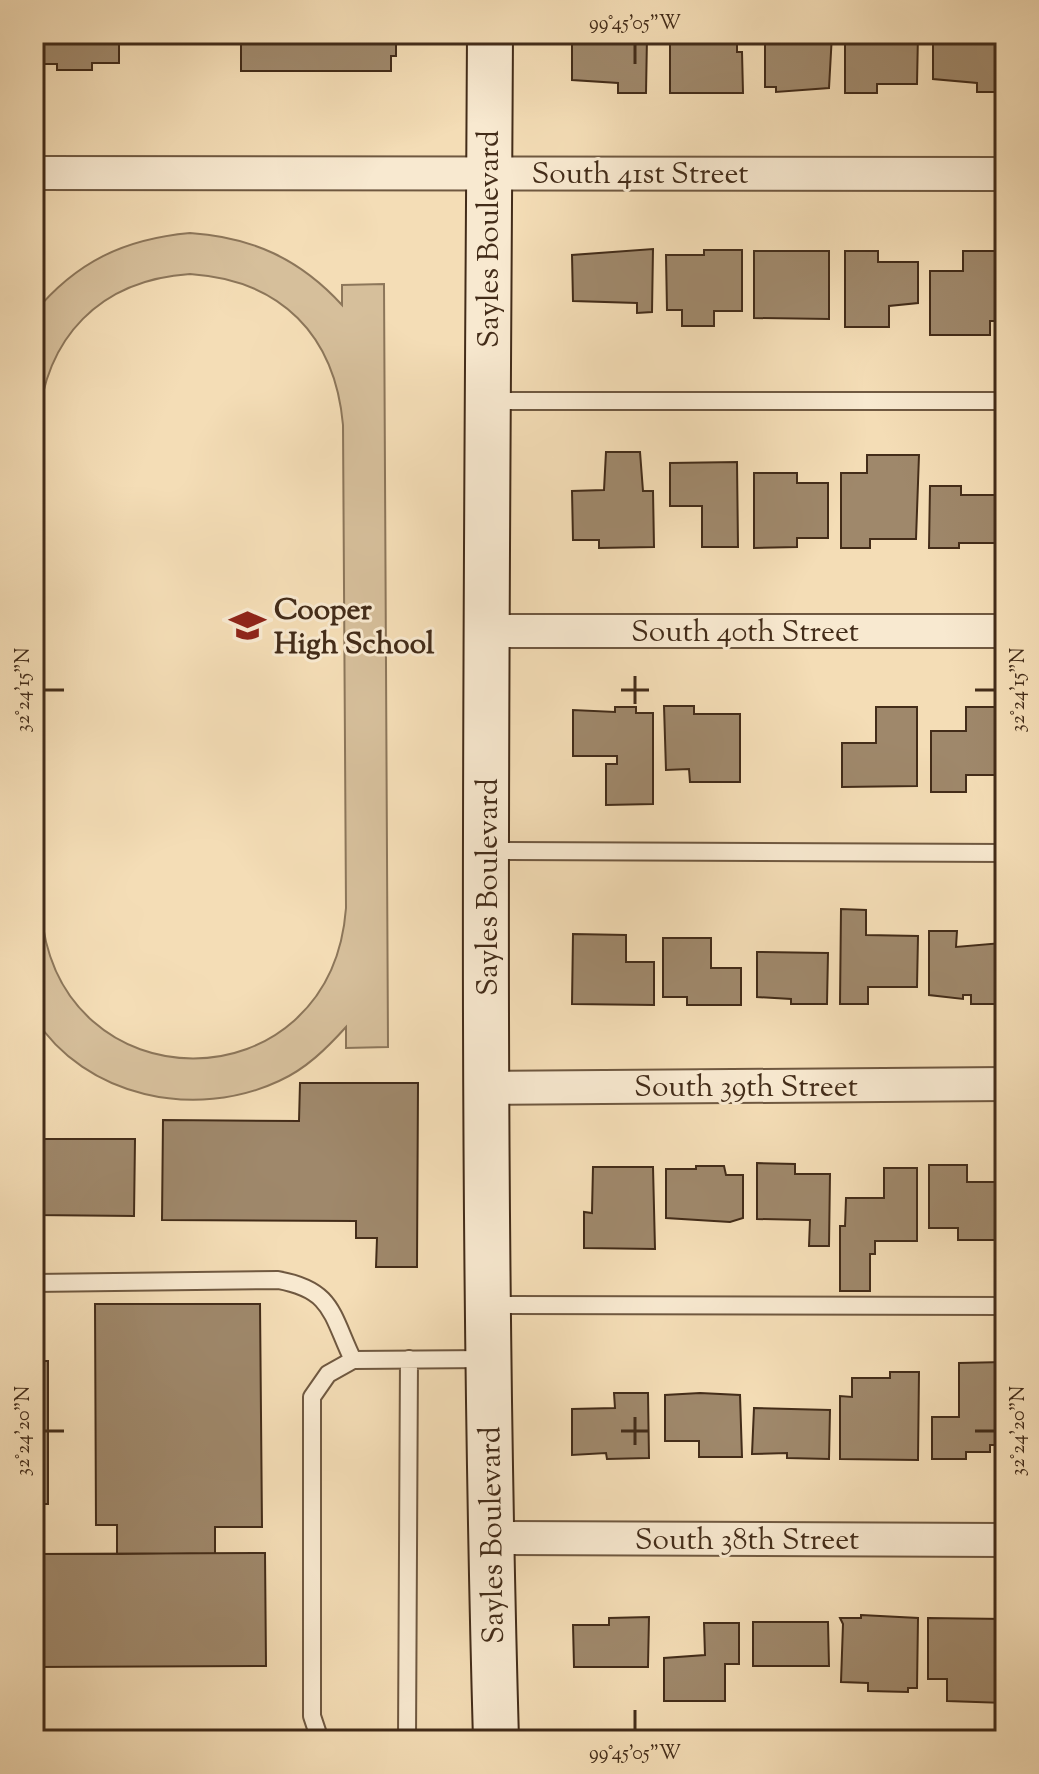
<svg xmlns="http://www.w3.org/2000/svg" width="1039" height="1774" font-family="'Sorts Mill Goudy',serif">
<rect width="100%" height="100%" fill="#f4ddb6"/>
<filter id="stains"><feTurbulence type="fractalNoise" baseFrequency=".0025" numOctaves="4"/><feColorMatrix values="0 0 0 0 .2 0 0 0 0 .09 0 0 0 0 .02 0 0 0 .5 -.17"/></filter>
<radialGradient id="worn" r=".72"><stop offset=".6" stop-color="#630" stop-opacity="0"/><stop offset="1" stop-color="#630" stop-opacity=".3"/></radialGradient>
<path fill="#d6bf9b" stroke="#8c765a" stroke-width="2" fill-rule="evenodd" d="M190,233c62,4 110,26 152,72v-20l42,-1 4,763 -42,1v-21c-19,21 -40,42 -67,54 -83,39 -194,17 -245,-64v-704c42,-51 90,-74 156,-80zM190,274c91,6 145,61 153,151l3,483c-15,200 -290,201 -305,1l-3,-483c7,-89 62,-146 152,-152z"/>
<path fill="#9f886b" stroke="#432c19" stroke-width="2" d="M34,34h85v29h-27v7h-35v-6h-23z
M229,34h162v5h5v17h-5v15h-150v-36z
M641,34l6,3 -1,56h-28v-10l-46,-3v-45z
M670,34h67v18h5l1,41h-73z
M765,34h67l-3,54 -53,4v-5h-11z
M845,34h73l-1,50h-40v9h-32z
M954,34h51v58h-28v-9l-44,-4v-43z
M653,249l-1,63 -15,1v-10l-64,-2 -1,-46z
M704,250h38v61h-28v15h-32v-16h-15l-1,-55h38z
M754,251h75v68l-75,-1z
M845,251h33v11h40v41l-29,3v21h-44z
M963,251h42v70h-15v14h-60v-64h33z
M606,452h34l3,39h10l1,56 -55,1v-8h-26l-1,-49 32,-1z
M867,455h52l-3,84h-46v9h-29v-75h26z
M737,462l1,85h-36v-41h-32v-43z
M754,473h43v10h31v55h-31v9l-43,1z
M930,486h31v9h43v48h-45v5h-30z
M664,706h30v8h46v68h-50l-1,-13 -23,1z
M615,707h21v6h17v91l-47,1v-41h11v-8h-44v-46l42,2z
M876,707h41v79l-75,1v-44h34z
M966,707h39v68h-39v17h-35v-61h35z
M841,909l25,1v25l52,1 -1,51h-49v17h-28z
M929,931h28l-1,16 46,-4 3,4v57h-34v-9h-8v4l-34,-4z
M573,934l53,1v27h28v43l-82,-1z
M663,938h48v30h30v37h-54v-8h-24z
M757,952l71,1 -1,51h-36v-5l-34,-2z
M300,1083h118l-1,184h-41l1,-29h-21v-17l-194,-1 1,-100 136,1z
M34,1139h101l-1,77 -100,-1z
M757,1163l38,1v10h35l-1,72h-20l1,-26 -53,-1z
M929,1165h38v17h38v47h-5v11h-42v-12h-29z
M696,1166h28l2,9h17v43l-13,4 -64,-4v-49h30z
M593,1167h60l2,82 -71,-1v-36l8,1z
M884,1168h33v73h-42v13h-5v37h-30v-65h5l1,-28h38z
M95,1304h165l2,223h-47v26l-98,1v-29h-21z
M34,1361h14v143h-14z
M1004,1362v83h-14v7h-24v7h-34v-42h27v-54z
M890,1372h29l-1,88 -78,-1v-63l12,1v-19h38z
M614,1393h34l1,65 -42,1 -1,-6 -34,2v-46l43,-1z
M700,1393l40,2 2,62h-43v-16h-34v-46z
M754,1408l76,2 -1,49 -42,-1v-5l-35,1z
M265,1553l1,113 -232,1v-113z
M861,1615l57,3 -1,70h-9v4l-40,-1v-8l-27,-1 2,-58 -3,-6h21z
M649,1617l-1,50h-74l-1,-42h36v-7z
M928,1618l77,1v84l-58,-2v-22h-19z
M753,1622h75l1,44h-76z
M704,1623h35v41h-14v37h-61v-43l41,-3z
M213,1736v4h-179v-3z"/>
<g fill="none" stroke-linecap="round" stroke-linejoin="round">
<defs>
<path id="lane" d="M488,401h517
M487,851l518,2
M34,1283l244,-3c55,10 53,34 75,80
M491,1305l514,1
M320,1740l-8,-24v-319l16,-23 25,-14 134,-1
M407,1740l2,-381"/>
<path id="street" d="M34,173l971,1
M485,631h520
M488,1088l517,-4
M490,1538l515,2"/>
<path id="secondary" d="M490,34c-3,569 -10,1138 6,1706"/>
</defs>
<use href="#lane" stroke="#6f5840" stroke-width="20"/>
<use href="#street" stroke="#6f5840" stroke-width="36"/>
<use href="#secondary" stroke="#432c19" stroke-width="48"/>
<use href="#lane" stroke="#f8e9d0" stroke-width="16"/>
<use href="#street" stroke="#f8e9d0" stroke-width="32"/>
<use href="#secondary" stroke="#f8e9d0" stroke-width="44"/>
</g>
<path fill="none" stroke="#432c19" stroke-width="3" d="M635,44v20M635,676v28M44,690h20M621,690h28M975,690h20M635,1417v28M44,1431h20M621,1431h28M975,1431h20M635,1710v20"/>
<defs>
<symbol id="school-bare" viewBox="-9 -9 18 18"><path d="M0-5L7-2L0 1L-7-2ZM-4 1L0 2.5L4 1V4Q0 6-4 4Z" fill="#8f2418" stroke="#f8e9d0" stroke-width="2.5" paint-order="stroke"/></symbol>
</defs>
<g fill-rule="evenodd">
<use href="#school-bare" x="222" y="600" width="51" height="51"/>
</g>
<g text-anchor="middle" stroke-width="6" stroke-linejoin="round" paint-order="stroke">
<g font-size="30" fill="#432c19" stroke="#f8e9d0">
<text x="640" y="183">South 41st Street</text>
<text transform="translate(488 239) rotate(-90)" y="10">Sayles Boulevard</text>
<text x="745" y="641">South 40th Street</text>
<text transform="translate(487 887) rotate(-90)" y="10">Sayles Boulevard</text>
<text x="746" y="1096">South 39th Street</text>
<text transform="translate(491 1535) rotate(-91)" y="10">Sayles Boulevard</text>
<text x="747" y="1549">South 38th Street</text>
</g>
<g font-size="30" font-weight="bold" fill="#432c19" stroke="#f8e9d0" text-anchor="start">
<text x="274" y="619">Cooper<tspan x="274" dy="34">High School</tspan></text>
</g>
</g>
<rect width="1039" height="1774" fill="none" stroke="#f4ddb6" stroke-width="88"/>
<rect x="44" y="44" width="951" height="1686" fill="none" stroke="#432c19" stroke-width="3"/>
<g font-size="20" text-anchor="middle" fill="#432c19">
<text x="635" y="29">99°45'05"W</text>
<text transform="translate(1017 690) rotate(-90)" y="7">32°24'15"N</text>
<text transform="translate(22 690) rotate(-90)" y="7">32°24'15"N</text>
<text transform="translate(22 1431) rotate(-90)" y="7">32°24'20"N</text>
<text transform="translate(1017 1431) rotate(-90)" y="7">32°24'20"N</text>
<text x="635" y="1759">99°45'05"W</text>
</g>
<rect width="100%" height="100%" filter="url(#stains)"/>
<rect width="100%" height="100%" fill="url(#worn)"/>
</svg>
